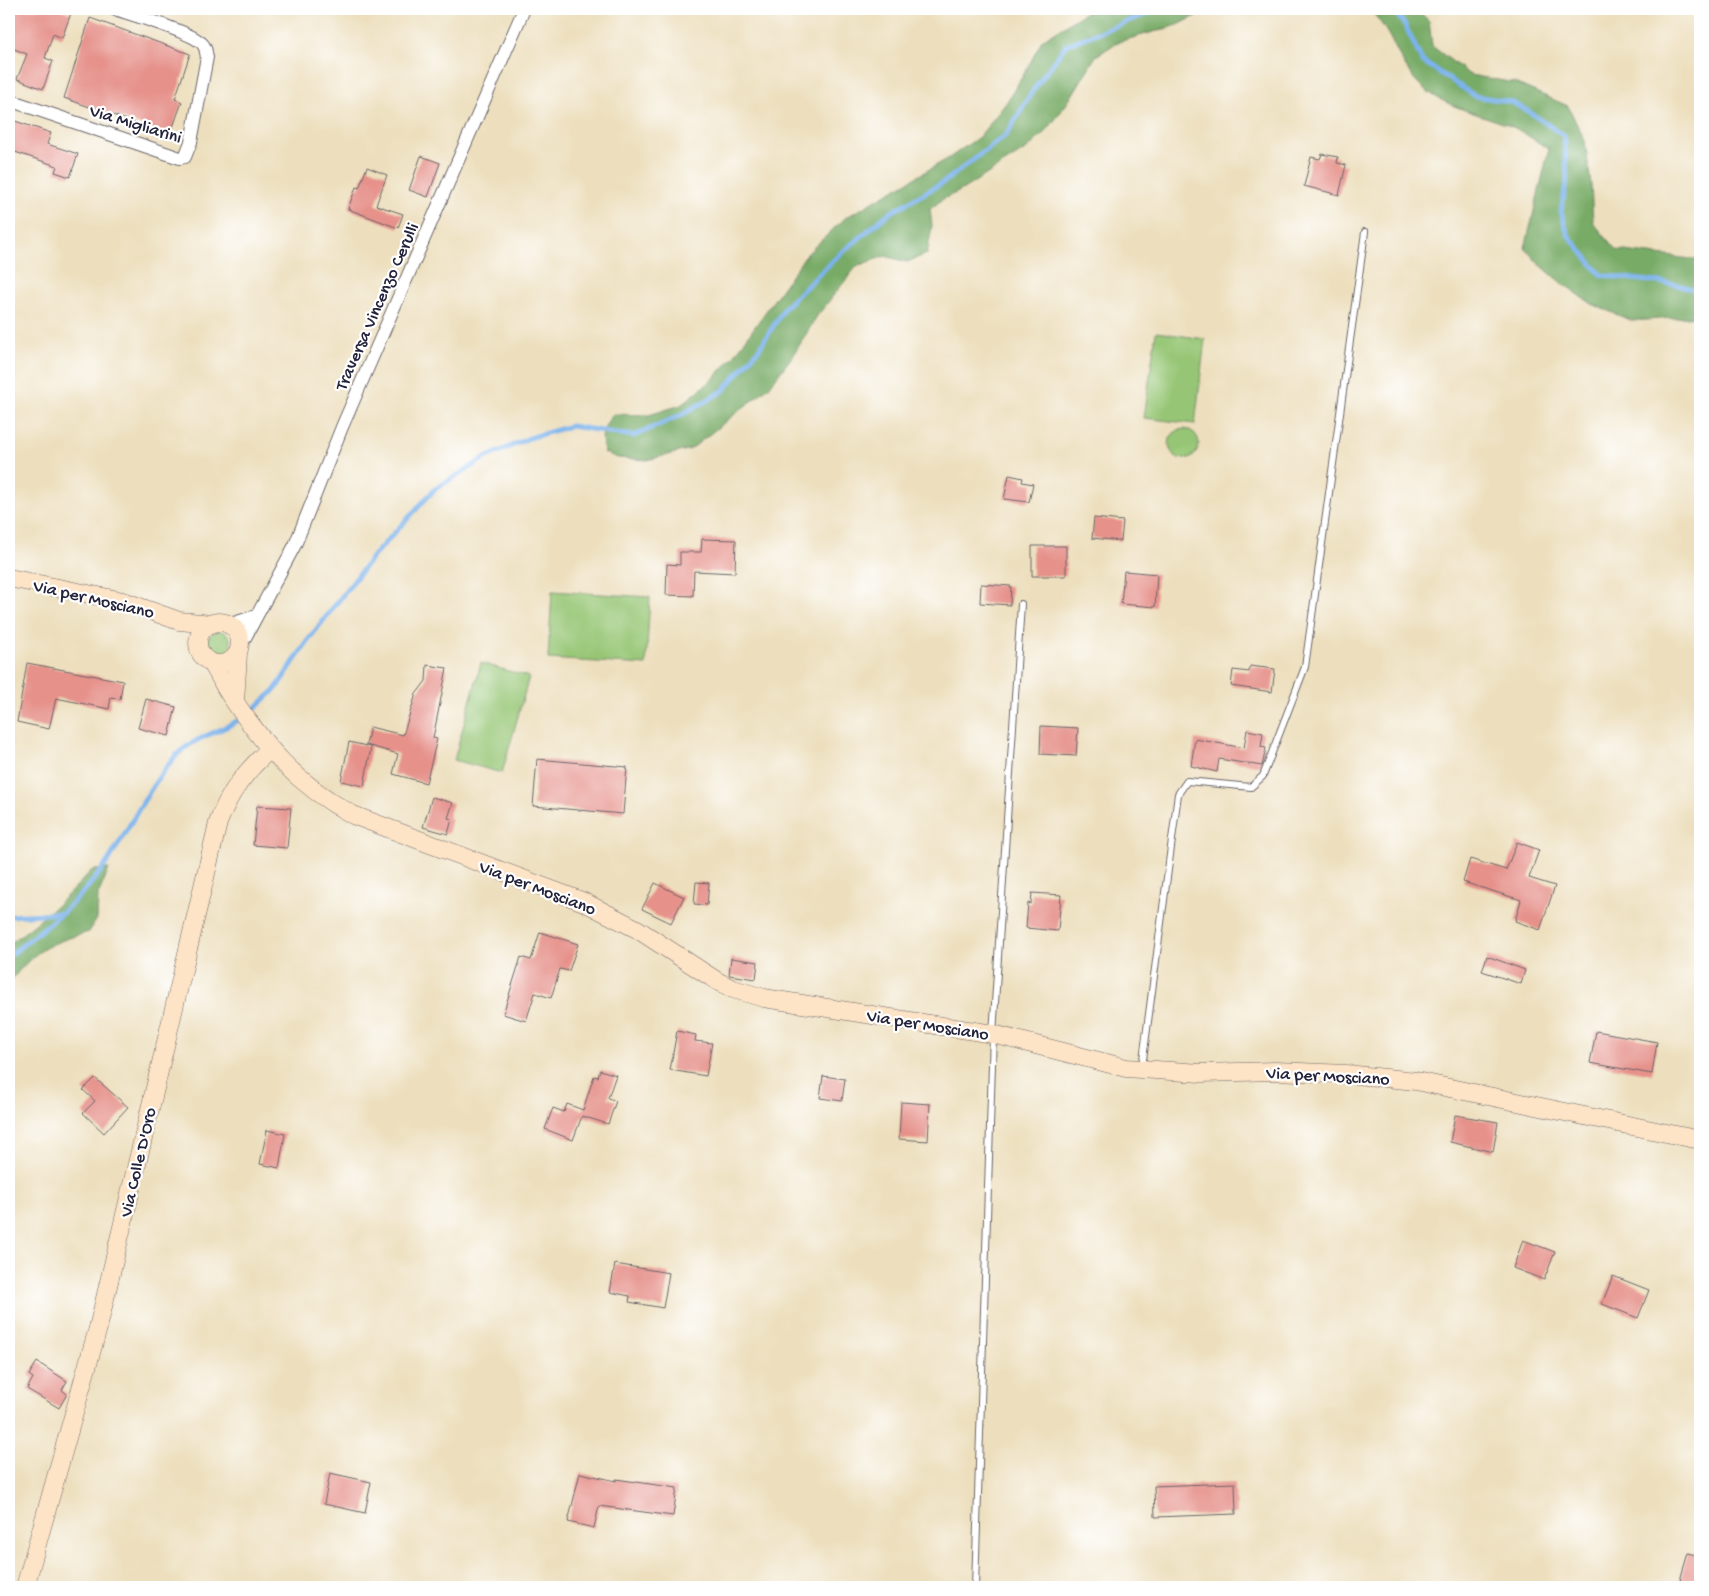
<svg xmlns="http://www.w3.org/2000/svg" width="1709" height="1596" font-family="'Gochi Hand',sans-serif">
<rect width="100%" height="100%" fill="#fff"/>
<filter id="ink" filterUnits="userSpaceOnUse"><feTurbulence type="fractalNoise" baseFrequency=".02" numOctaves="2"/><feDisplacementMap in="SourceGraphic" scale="10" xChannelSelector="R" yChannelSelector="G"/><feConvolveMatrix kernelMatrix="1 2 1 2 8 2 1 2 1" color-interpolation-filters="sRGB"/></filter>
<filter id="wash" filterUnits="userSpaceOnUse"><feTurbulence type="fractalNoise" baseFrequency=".0096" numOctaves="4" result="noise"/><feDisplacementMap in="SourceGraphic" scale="20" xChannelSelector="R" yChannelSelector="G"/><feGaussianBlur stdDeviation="1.12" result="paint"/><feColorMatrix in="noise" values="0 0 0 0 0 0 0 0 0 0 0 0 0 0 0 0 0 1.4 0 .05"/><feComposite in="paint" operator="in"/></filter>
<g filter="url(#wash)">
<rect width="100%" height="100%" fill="#eddfbd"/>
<path fill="#96c675" stroke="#5c7458" d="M1156,332l49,7 -10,85 -51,-6z
M1169 444a15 15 0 1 1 30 0a15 15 0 1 1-30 0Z
M552,591l98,6 -4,68 -98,-6z
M207 643a12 12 0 1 1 24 0a12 12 0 1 1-24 0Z
M481,663l48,14 -27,96 -48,-13z"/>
<path fill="#78ab66" stroke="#4d6650" d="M1091,9h119l-32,16 -60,17 -22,14 -28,46 -20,27 -21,20 -67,42 -17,8 -13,10 2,17 -5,28 -20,8 -22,-6 -28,10 -40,50 -23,38 -25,33 -78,62 -44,11 -29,-2 -13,-5c-6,-16 -2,-26 8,-39l36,1 32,-10 32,-26 21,-23 72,-101 39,-37 104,-60 30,-21 27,-34 21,-34 15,-29z
M1368,9h49l12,12 3,25 38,29 45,8 53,23 17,35 6,43 2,38 23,28 84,10v56l-68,5 -40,-17 -33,-23 -22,-19 -12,-14 24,-99c-12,-7 -24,-16 -36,-22 -31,-13 -65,-18 -91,-40 -24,-21 -30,-59 -54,-78z
M109,869l-11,26 -1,24 -8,13c-42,12 -53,17 -80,51v-39c31,-22 57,-46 83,-74z"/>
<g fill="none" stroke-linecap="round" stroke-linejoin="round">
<path stroke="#7cb3ec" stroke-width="5" d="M1393,9l13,18 16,34 53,35 36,6 20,11 33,23 3,42 -6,34 7,23 33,40 72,9 27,7
M251,712l24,-22 34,-51 64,-83 62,-67 50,-31 44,-20 42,-12 63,10 49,-22 40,-23 36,-42 26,-42 54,-52 49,-41 56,-32 62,-47 28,-46 32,-44 94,-36
M9,916l54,-3
M9,956c38,-31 74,-56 101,-98 21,-33 38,-70 64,-100 17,-20 42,-24 63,-37"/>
</g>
<g id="blocks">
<path fill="#e6918a" d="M9,9h50l12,4 -9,25 -9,-4 -8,24 8,3 -10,28 -26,-10 10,-25 -18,-7z
M90,18l100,36 -15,45 7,3 -12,33 -106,-37z
M9,119l42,14 -4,11 31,10 -8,23 -15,-5 2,-6 -48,-16z
M1322,154l16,3 -1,6 9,2 -7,30 -35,-9 7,-29 9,2z
M421,156l19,7 -12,34 -19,-7z
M367,167l20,8 -11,30 27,9 -5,14 -50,-19 8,-22 3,1z
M1009,475l14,3 -1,4 11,2 -4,18 -25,-3z
M1094,518l29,3 -2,20 -29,-3z
M702,539l34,1 -1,33 -41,-2 -1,25 -27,-1 1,-31 13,1v-13h21z
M1032,546h34v30h-34z
M1124,571l33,3 -2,33 -34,-3z
M981,584l30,2 -1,19 -30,-2z
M27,663l96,18 -3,18 -9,-2 -2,12 -53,-11 -7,31 -32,-7z
M427,665l20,3 -14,70 4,1 -11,44 -33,-9 5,-20 -32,-9 4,-18 33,8 13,-41 10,-13z
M1250,666l25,3 -3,23 -41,-6 2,-16 16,2z
M146,699l30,8 -7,29 -31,-8z
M1041,726l37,2 -2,28 -36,-2z
M1247,730l16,3 -2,14 5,1 -4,18 -43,-7 -2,13 -26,-6 4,-27 49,9z
M349,742l22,5 -7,39 -23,-5z
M537,759l90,8 -4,47 -90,-8z
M432,797l21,6 -5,15 4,1 -4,15 -25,-7z
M257,806l34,2 -4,40 -34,-3z
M1517,842l22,8 -10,28 26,8 -15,44 -25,-9 6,-21 -58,-18 7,-23 36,11z
M696,882l13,1 -2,22 -13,-1z
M655,883l29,14 -13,26 -29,-14z
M1032,893l29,2 -3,36 -32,-3 2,-25 3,1z
M540,932l38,12 -9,27 -9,-2 -9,29 -16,-5 -9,28 -23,-7 18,-57 10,3z
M1487,956l38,14 -4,14 -39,-13z
M731,958l27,4 -2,17 -27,-4z
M677,1031l19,4 -1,6 17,2 -6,33 -36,-6z
M1596,1031l61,11 -5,32 -62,-11z
M600,1070l16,5 -8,23 8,3 -8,23 -26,-8 -9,24 -28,-11 8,-21 11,4 3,-8 16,6 11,-34 4,1z
M823,1076l22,3 -3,22 -22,-3z
M95,1078l33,29 -24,26 -21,-20 12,-12 -12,-11z
M901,1102l29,2 -2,37 -29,-2z
M1455,1115l43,7 -5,30 -43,-10z
M267,1130l18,4 -6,34 -19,-4z
M1523,1240l32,12 -11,28 -31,-12z
M615,1264l54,9 -6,35 -34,-6 1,-6 -20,-4z
M1613,1276l36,14 -11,28 -36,-14z
M37,1362l30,19 -5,9 5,4 -8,14 -32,-19 6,-11 -4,-3z
M330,1473l41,9 -6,31 -41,-9z
M580,1473l36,8v-2l61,9 -4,28 -74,-10 -5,22 -26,-6z
M1235,1483l1,31 -81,3 -1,-31z
M1688,1553l12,3v31h-22z"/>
</g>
</g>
<g filter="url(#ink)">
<use href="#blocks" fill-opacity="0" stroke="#696468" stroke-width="1"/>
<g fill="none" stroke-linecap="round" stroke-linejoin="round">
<defs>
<path id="lane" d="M1142,1067l36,-273 9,-13 64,6 12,-11 42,-109 60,-435
M975,1587l18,-553 28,-430"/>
<path id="street" d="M9,100l171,58 5,-1 6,-15 16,-85c-1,-3 -1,-8 -3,-11 -7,-13 -73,-31 -89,-37
M228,625l28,-9
M240,647l55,-102 47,-118 182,-418"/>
<path id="secondary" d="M9,578l114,23 56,20 33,3
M198 643a21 21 0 1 1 42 0a21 21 0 1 1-42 0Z
M211,662c7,10 11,21 17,30 36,54 68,92 125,123l231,87 53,27 80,52 16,8 31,9 229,36 133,34 75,5 75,-2 70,3 70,7 284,59
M235,702l3,-49
M25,1587l73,-259 120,-505c11,-31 28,-52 52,-74"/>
</defs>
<use href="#lane" stroke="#696468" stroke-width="8"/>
<use href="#street" stroke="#696468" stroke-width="14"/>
<use href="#secondary" stroke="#696468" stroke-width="19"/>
<use href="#lane" stroke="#fff" stroke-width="6"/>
<use href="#street" stroke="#fff" stroke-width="12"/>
<use href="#secondary" stroke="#fee4c6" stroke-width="18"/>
</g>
</g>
<g text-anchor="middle" stroke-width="4.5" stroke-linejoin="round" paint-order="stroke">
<g font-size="18" fill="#22223b" stroke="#fff">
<text transform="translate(136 123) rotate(17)" y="6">Via Migliarini</text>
<text transform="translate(376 306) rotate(-66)" y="6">Traversa Vincenzo Cerulli</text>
<text transform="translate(94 598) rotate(13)" y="6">Via per Mosciano</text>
<text transform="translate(538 887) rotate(21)" y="6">Via per Mosciano</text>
<text transform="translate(928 1024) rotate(9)" y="6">Via per Mosciano</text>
<text transform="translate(1328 1075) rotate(3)" y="6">Via per Mosciano</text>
<text transform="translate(137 1162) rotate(-77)" y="6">Via Colle D'Oro</text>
</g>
</g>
<rect width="1709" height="1596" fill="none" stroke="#fff" stroke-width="30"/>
</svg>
